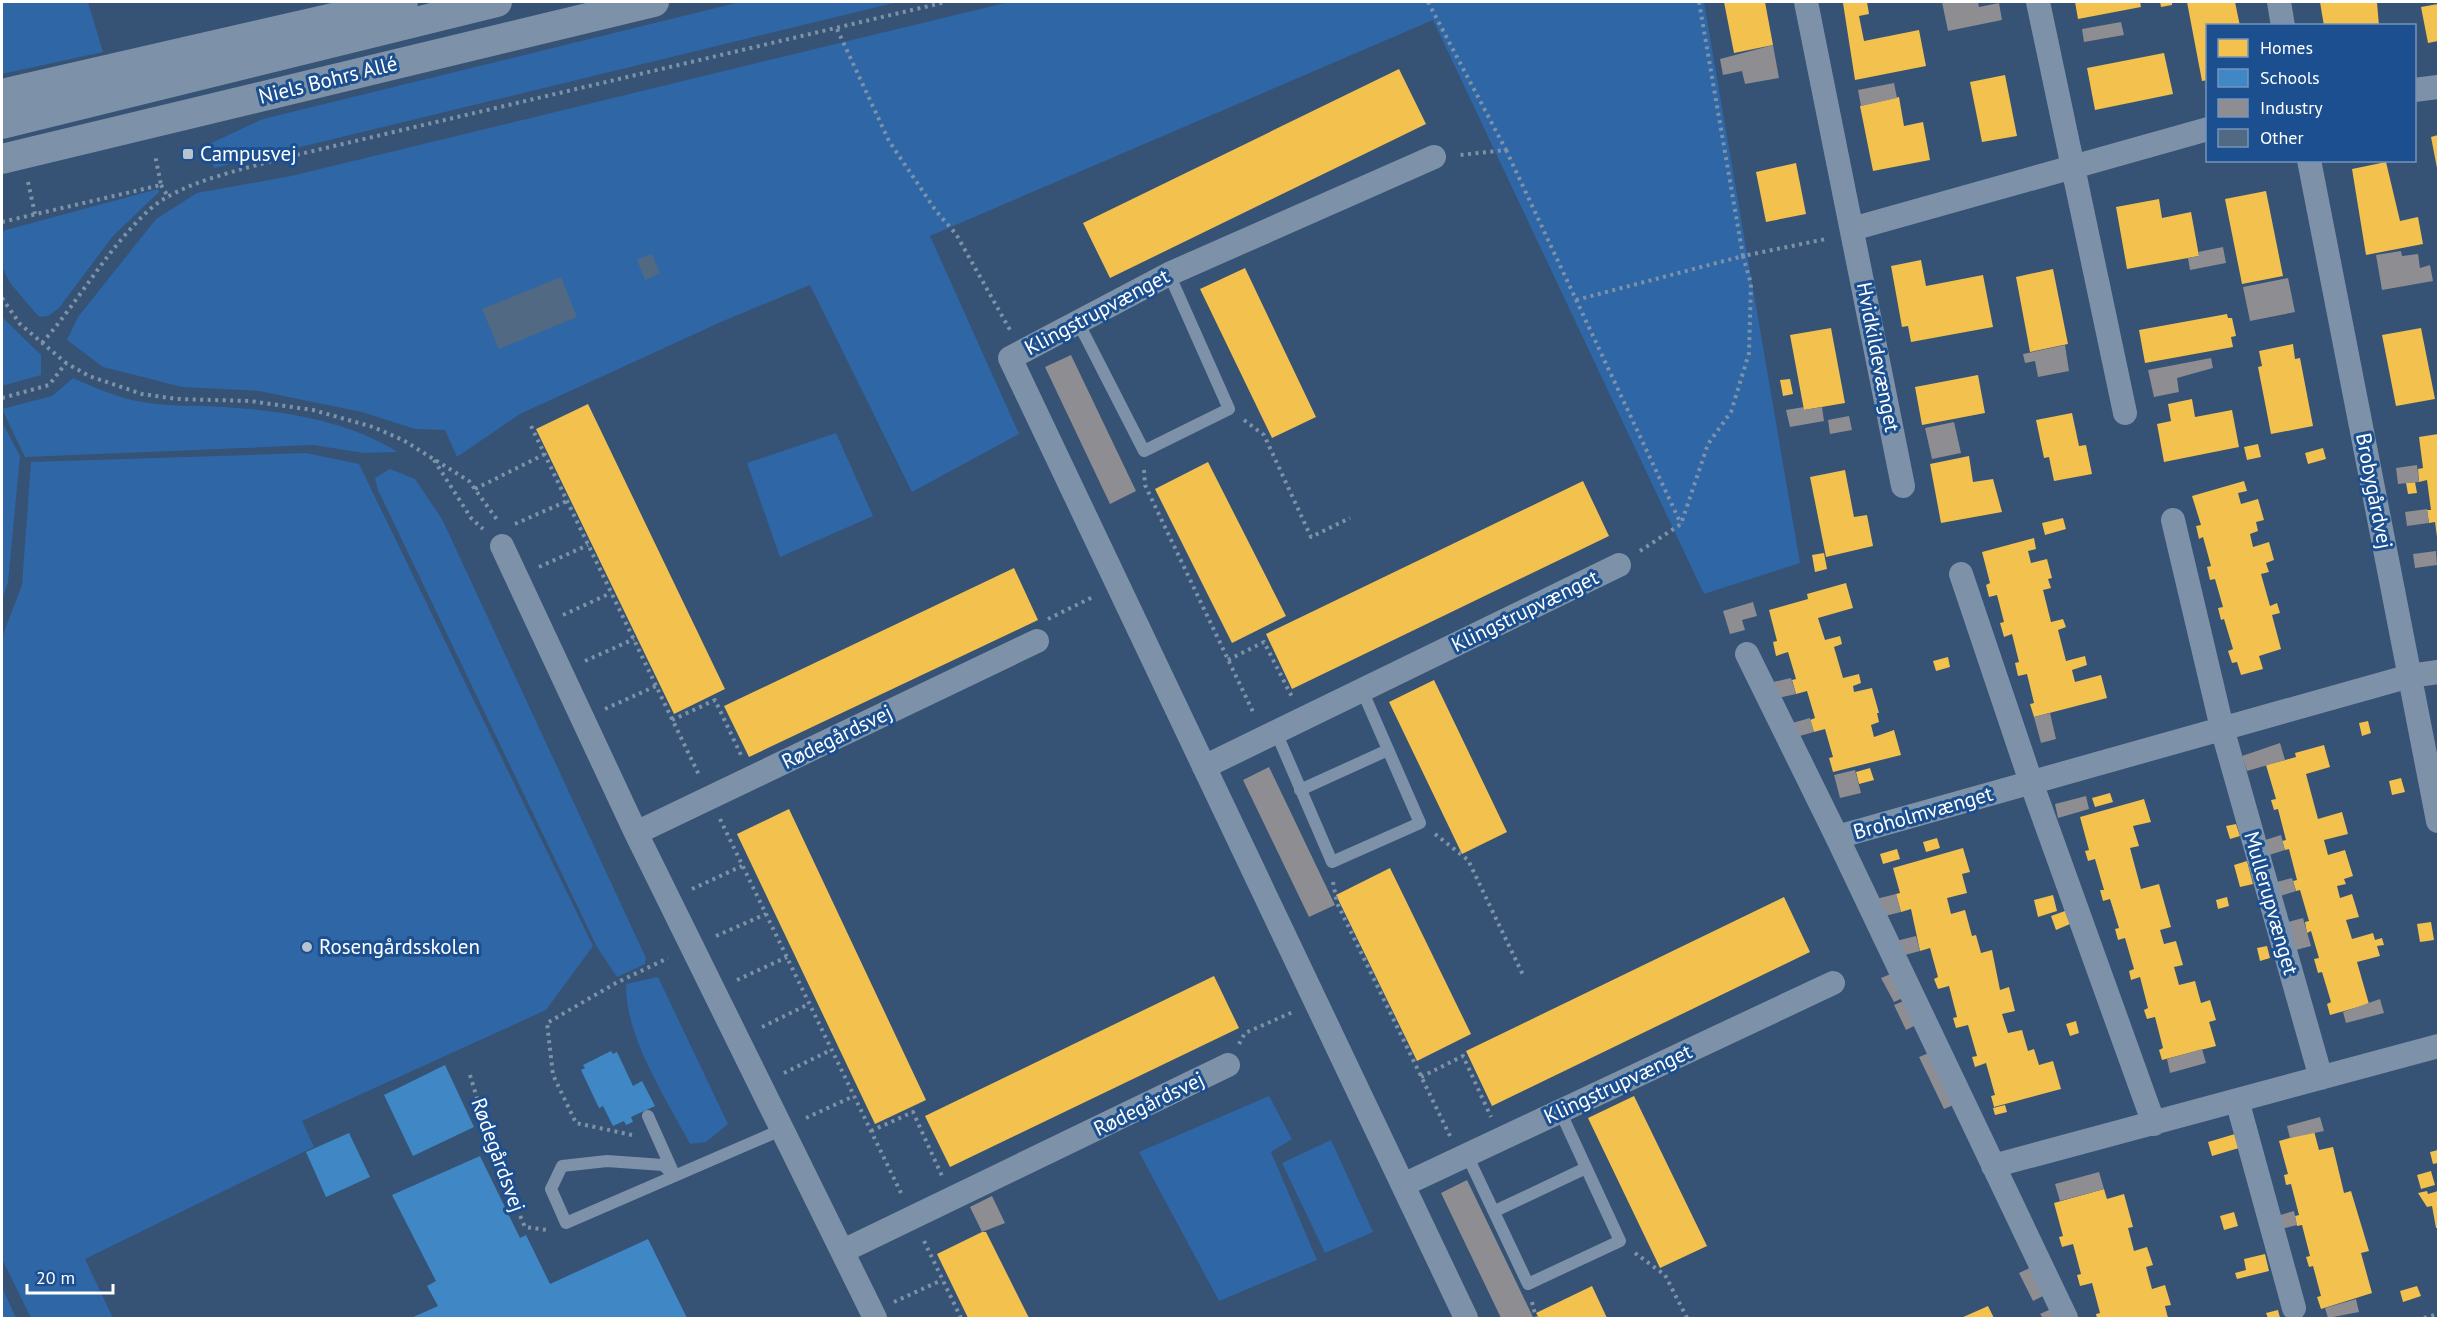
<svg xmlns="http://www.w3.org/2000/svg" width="2440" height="1320" font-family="'PT Sans',sans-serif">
<rect width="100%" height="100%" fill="#365274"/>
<path fill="#2f66a5" d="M2,2h86l15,50 -101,22z
M740,2h158l-684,166 -5,-24 54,-25z
M1009,2h695l96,561 -96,31 -271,-574 -503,216 89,198 -107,58 -102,-207 -89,37 -201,92 -63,43 -12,-27 -30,-1 -53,-17 -103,-21 -77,-4 -79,-20 -36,-27 11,-23 78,-98 41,-26 94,-17z
M158,189l1,3 -46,44 -54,72 -11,8 -9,1 -29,-34 -8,-16v-36z
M2,317l39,38v20l-39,11z
M73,378c23,10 45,20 69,24 28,5 56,3 83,5 60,4 121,13 173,45l-34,1 -51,-8 -288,12 -23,-48 50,-13z
M2,422l18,34 -12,126 -6,18z
M836,433l37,83 -93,41 -33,-94z
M306,453l53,11 234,482 -47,64 -244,111 12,26 -229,112 28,59h-82l-29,-59v-622l20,-52 9,-123z
M390,469l25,10 27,40 204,439 -1,6 -28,13 -20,-30 -219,-457 -3,-12z
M658,977l70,147 -22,18 -16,2c-24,-46 -65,-107 -64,-160z
M1269,1096l23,43 -21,13 46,108 -98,41 -80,-149z
M1331,1140l42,92 -48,21 -43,-90z
M2,1287l14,31h-14z"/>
<path fill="#f2c14e" d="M1724,2h41l8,43 -39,8z
M1853,2h14l2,12 -10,2 5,25 55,-11 7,36 -71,14 -12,-77z
M2075,2h65l1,5 -63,12z
M2160,2h12v3l-11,2z
M2187,2h48l5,24h-32v54l-6,1z
M2320,2h57l2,24h-55z
M2438,4v37l-10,2 -7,-36z
M2164,53l9,41 -78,16 -8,-42z
M1399,69l27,55 -316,154 -27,-55z
M2005,75l12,61 -35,6 -12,-60z
M1899,97l5,29 19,-4 7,38 -57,11 -13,-65z
M2438,135v33h-1l-6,-31z
M2386,162l14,59 18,-4 5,27 -57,11 -14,-86z
M1796,163l10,51 -40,8 -10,-50z
M2266,191l17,85 -41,8 -17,-85z
M2159,199l3,19 29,-6 8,44 -72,13 -11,-62z
M1921,260l5,26 57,-11 10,52 -82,15 -3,-16 -6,1 -11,-61z
M1245,268l71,149 -44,21 -72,-149z
M2053,269l15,75 -38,8 -14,-75z
M2227,314l1,4h4l4,18 -5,1 2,10 -88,16 -6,-33z
M1831,328l14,75 -41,7 -14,-75z
M2421,328l14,71 -39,7 -14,-71z
M2293,344l2,15 5,-1 13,68 -42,8 -13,-67 4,-1 -3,-15z
M1978,375l7,38 -63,12 -7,-38z
M1790,379l3,15 -10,2 -3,-16z
M2192,399l3,18 37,-7 7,37 -75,15 -7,-38 14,-3 -3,-17z
M588,404l137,285 -51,25 -138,-285z
M2072,413l7,33 7,-1 6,29 -38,7 -5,-24 -5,1 -8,-38z
M2438,434v103h-1l-2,-15 -6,1 -2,-13h4l-4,-30 -8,2 -1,-13 5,-1 -4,-31z
M2258,444l3,13 -14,3 -3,-13z
M2323,448l3,11 -18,5 -3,-11z
M1969,456l4,26 20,-3 9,33 -61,11 -11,-59z
M1208,462l78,154 -54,27 -77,-154z
M1845,470l9,47 13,-2 6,31 -47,11 -16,-80z
M1583,481l26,55 -317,153 -26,-55z
M2244,481l3,10 -9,2 3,11 17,-5 6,21 -8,2 2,9 -8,3 3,13 16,-5 5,18 -8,3 3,9 -8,2 9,32 7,-3 3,10 -8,2 9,34 -22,7 4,13 -22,6 -4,-13 -5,1 -4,-12 5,-2 -9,-30 -3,1 -3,-12 5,-1 -8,-28 -5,1 -3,-13 4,-1 -8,-29 -4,2 -3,-13 5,-1 -9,-29z
M2415,482l2,11 -9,1 -2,-11z
M2063,518l3,11 -21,6 -3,-12z
M2034,538l2,11 -8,2 3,12 16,-4 5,19 -4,1 3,9 -8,2 8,32 12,-3 3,8 -8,3 8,31 19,-5 2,9 -15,5 3,12 26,-7 6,23 -73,19 -4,-13 4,-1 -7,-29 -9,2 -3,-13 4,-1 -7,-28 -8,3 -4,-14 4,-1 -7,-27 -8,2 -3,-12 4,-2 -8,-31z
M1824,553l3,16 -12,3 -3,-17z
M1014,568l24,52 -289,137 -25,-51z
M1846,583l7,25 -35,10 7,22 15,-4 2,8 -8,3 9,31 16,-4 2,9 -8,3 1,6 18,-4 7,25h-2l2,9 -8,3 3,12 20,-7 7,25 -68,17 -4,-14 4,-1 -8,-28 -11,3 -4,-12 5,-2 -8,-27 -11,3 -4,-14 4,-1 -8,-27 -12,4 -3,-14 4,-1 -8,-31 39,-11 -1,-5z
M1948,657l2,10 -14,4 -3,-10z
M1434,680l73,152 -45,22 -73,-152z
M2368,721l3,12 -9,3 -3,-13z
M2324,745l6,22 -24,7 12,45 24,-7 6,22 -24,6 4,15 17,-5 8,26 -9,3 2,5 -9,2 3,12 12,-4 7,23 -13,3 6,19 21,-6 2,7 7,-2 2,7 -7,1 3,10 -23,6 12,42 -39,11 -3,-11 4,-2 -9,-30 -4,1 -4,-14 5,-1 -8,-27 -4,2 -2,-11 4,-1 -9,-31 -4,1 -3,-10 4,-1 -8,-31 -4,1 -3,-9 4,-1 -8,-31 -4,1 -3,-10 5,-1 -10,-34 30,-8 -1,-4z
M1870,768l4,12 -15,4 -3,-12z
M2401,778l4,14 -13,3 -3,-14z
M2110,793l3,9 -18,5 -3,-9z
M2144,799l7,23 -18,4 6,20 -9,2 11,41 18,-5 12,43 -11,3 4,14 12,-3 7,24 -9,2 5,18 16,-4 6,22 9,-3 6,20 -7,2 7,24 -54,14 -3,-10 4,-2 -8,-31 -8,2 -3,-9 4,-2 -8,-31 -9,3 -2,-9 5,-2 -9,-31 -7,2 -3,-11 4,-1 -9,-29 -7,2 -3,-11h4l-9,-31 -7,2 -3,-10 4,-1 -9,-33z
M789,809l137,291 -51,24 -138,-290z
M2236,824l4,12 -10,3 -4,-13z
M1937,838l3,10 -14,4 -3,-10z
M1963,848l7,24 -8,2 5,19 -20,5 4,16 14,-4 7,26 4,-1 5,18 11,-3 8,40 9,-3 6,24 -13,3 6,19 14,-3 6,21 6,-2 5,16 14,-4 8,28 -67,18 -3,-11 4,-1 -9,-32 -11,4 -3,-10 5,-1 -9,-31 -12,3 -3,-10 4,-1 -8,-31 -11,3 -4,-10 4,-2 -8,-29 -10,3 -9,-42 -10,3 -5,-18 4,-1 -7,-25z
M1897,849l3,10 -17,5 -3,-10z
M2247,861l6,23 -13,3 -6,-22z
M1390,868l81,166 -54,27 -81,-166z
M2053,895l4,16 -19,6 -4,-17z
M1784,897l26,55 -318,154 -26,-55z
M2227,897l2,9 -11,3 -2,-9z
M2065,911l5,13 -14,6 -5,-14z
M2431,922l3,18 -14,2 -3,-18z
M2267,946l3,12 -10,3 -3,-13z
M1214,976l25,52 -289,139 -25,-51z
M2076,1021l3,12 -9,3 -4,-12z
M1634,1096l73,150 -47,22 -72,-150z
M2005,1105l2,7 -12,3 -2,-7z
M2314,1131l5,19 14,-3 11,46 7,-2 18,60 -8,2 11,40 -51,16 -4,-12 4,-1 -8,-30 -4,1 -3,-10 4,-1 -8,-31 -5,1 -2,-10 4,-1 -8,-31 -5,1 -2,-10 4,-1 -9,-33z
M2235,1134l4,14 -27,8 -4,-14z
M2438,1150v13l-5,1 -3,-12z
M2431,1171l4,14 -14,4 -4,-14z
M2104,1189l3,10 17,-5 9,33 -5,1 6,23 13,-4 6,18 -7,2 6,22 13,-4 6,20 -6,1 3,12h-71l-1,-4 4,-1 -8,-30 -12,3 -3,-11 4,-1 -8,-30 -11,3 -3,-10 4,-1 -9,-33z
M2427,1191l1,3 10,-3v37h-2l-4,-22 -5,1 -9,-14z
M2234,1212l4,14 -14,4 -4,-14z
M982,1232h4l43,86h-61l-31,-64z
M2265,1254l4,17 -32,8 -2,-6 11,-3 -2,-11z
M1592,1286l15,32h-68l-3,-5z
M2417,1286l4,10 -18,6 -3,-11z
M1988,1306l6,12h-33z
M2278,1310l2,8h-12l-2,-5z"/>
<path fill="#3f88c5" d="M611,1051l2,3 4,-2 16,34 9,-5 13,25 -24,11 2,5 -7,3 -2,-4 -11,5 -10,-20 -4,2 -18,-38 4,-2 -2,-3z
M445,1065l29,62 -61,29 -29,-61z
M349,1133l21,44 -44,20 -20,-45z
M480,1156l40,82 6,-3 24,49 98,-45 39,79h-276l27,-12 -11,-20 9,-5 -44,-86z"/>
<path fill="#8d8d92" d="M1942,2h36l1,5 20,-4 3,17 -54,11z
M2121,22l3,13 -40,7 -2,-13z
M1773,45l6,33 -34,6 -3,-13 -19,4 -3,-16z
M1894,83l3,15 -36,8 -3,-16z
M2223,247l3,16 -36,7 -2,-12 11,-2 -1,-4z
M2401,251l1,5 16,-2 2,14 10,-3 3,16 -51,9 -6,-35z
M2288,278l7,34 -45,9 -7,-34z
M2065,345l4,26 -31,6 -3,-16 -10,2 -2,-9z
M1071,355l65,136 -26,13 -65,-137z
M2211,358l2,10 -36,10 2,14 -25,5 -6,-27z
M1804,407v3l18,-3 2,14 -34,6 -4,-17z
M1849,416l3,14 -22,4 -2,-14z
M1954,422l7,31 -29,6 -7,-31z
M2417,465l2,17 -21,2 -2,-16z
M2427,509l2,14 -22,3 -2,-14z
M2436,551l1,14 -22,3 -2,-14z
M1753,602l4,14 -15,4 3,10 -15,4 -7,-23z
M1791,678l5,16 -18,4 -5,-16z
M2050,713l6,26 -15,4 -7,-26z
M1810,718l4,14 -18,5 -4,-14z
M2280,743l5,17 -38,11 -5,-15z
M1269,767l66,138 -26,12 -66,-137z
M1855,770l6,23 -21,5 -6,-23z
M2086,796l3,13 -31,9 -3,-14z
M2281,835l4,15 -19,6 -4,-15z
M2292,878l4,13 -19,6 -4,-14z
M1896,894l5,18 -20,5 -5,-18z
M2303,918l8,28 -19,5 -8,-28z
M1916,936l4,15 -19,5 -5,-15z
M1893,973l12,24 -11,5 -13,-24z
M2380,999l4,14 -38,10 -3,-11z
M1906,1000l12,24 -12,6 -12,-25z
M2202,1049l4,14 -36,10 -3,-14z
M1931,1052l25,52 -12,5 -25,-52z
M2320,1117l4,14 -34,7 -3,-12z
M2099,1172l5,17 -44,12 -5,-17z
M1467,1180l66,137 -32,1 -60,-125z
M992,1196l13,27 -23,9 -12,-25z
M2294,1211l3,14 -16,4 -4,-13z
M2034,1266l13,28 -14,7 -14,-28z
M2356,1299l3,13 -31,6 -3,-10z
M2053,1308l5,10h-15l-3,-4z"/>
<path fill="#526984" d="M652,254l8,19 -15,7 -8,-20z
M561,277l16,40 -78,32 -17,-40z"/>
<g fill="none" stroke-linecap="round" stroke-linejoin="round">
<path stroke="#7d92a8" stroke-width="4" stroke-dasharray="3 4.5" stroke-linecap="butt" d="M1428,2l78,148 -46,5
M837,29l52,112 47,70 20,23 54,96
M1506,150l175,374
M28,182l7,32
M161,185l8,13
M2,222l159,-37 -6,-30
M2,298l18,26 46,39
M1576,300l167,-44 -44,-254
M42,343c37,-42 65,-94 106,-132 29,-28 93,-41 131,-52l667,-157
M2,398l47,-13 17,-22 23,13 53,18 35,5 73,2 63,9 60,17 30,13 66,41 29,40
M1244,420l20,15 47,102 39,-19
M531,426l168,349
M434,460l37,58 12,11
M1144,470l1,15 109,229
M475,489l70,-35
M515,524l52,-23
M1640,551l41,-27 27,-80 23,-32 18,-59 2,-69 -8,-28 83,-17
M539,567l49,-22
M563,615l48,-22
M1048,619l47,-23
M1228,660l36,-18 28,55
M585,661l49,-22
M605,709l51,-23
M672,720l43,-20 26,55
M720,819l181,374
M1435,834l33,26 55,115
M1333,882l4,21 113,233
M692,889l50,-23
M716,936l50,-22
M737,980l50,-23
M762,1027l47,-23
M1239,1044l6,-11 48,-21
M784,1073l47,-23
M470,1075l25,83 30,69 22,3
M1421,1077l42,-21 28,61
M806,1118l48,-22
M871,1131l42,-19 29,64
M632,1135l-56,-12 -23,-48 -6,-52 69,-40 52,-25
M924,1241l37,77
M1635,1253l30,22 22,43
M894,1302l48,-22
M1532,1302l4,16
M2424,1318l14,-4"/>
<path stroke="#7d92a8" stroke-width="12" d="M1078,322l66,129 85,-42 -60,-135
M1276,732l56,130 88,-39 -58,-133
M1300,790l88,-40
M648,1116l25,56
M1467,1155l61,129 92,-43 -60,-130
M674,1175l-11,-10 -56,-4 -45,5 -11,23 15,34 217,-94
M1495,1211l91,-43"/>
<path stroke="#7d92a8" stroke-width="24" d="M1806,2l97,484
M2038,2l87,411
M2279,2l4,24
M2414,90l24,-3
M1434,157l-265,117 -159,84 456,960
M2309,160l129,661
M1852,229l356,-100
M2173,520l49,208 99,350
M502,546l134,287 239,485
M1961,574l70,208 123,342
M1747,654l90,183 229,481
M1204,767l415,-202
M636,833l401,-192
M1837,837l573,-161 28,-4
M2237,1100l57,208
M1993,1166l445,-120
M1403,1185l430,-202
M843,1251l385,-186"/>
<path stroke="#7d92a8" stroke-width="30" d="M2,94l401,-92
M2,124l495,-122
M2,159l652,-157"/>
</g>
<g fill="#b9c2ce" stroke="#1b4f8f" stroke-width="2">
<rect x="182" y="148" width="12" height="12" rx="3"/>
<circle cx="307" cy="947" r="6"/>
</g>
<g text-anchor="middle" stroke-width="6" stroke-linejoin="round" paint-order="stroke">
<g font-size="21" fill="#fff" stroke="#1b4f8f">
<text transform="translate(328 80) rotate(-14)" y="7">Niels Bohrs Allé</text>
<text transform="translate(1097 312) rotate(-28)" y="7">Klingstrupvænget</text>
<text transform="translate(1878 357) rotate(79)" y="7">Hvidkildevænget</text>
<text transform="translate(2374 491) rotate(79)" y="7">Brobygårdvej</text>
<text transform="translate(1525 611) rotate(-26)" y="7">Klingstrupvænget</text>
<text transform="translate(837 737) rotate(-26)" y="7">Rødegårdsvej</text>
<text transform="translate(1923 813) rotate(-16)" y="7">Broholmvænget</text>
<text transform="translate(2271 903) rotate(74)" y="7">Mullerupvænget</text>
<text transform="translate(1618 1084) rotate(-25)" y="7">Klingstrupvænget</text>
<text transform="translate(1149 1104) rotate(-26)" y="7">Rødegårdsvej</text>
<text transform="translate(498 1155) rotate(70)" y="7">Rødegårdsvej</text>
</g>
<g font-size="21" fill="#fff" stroke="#1b4f8f" text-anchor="start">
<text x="200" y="161">Campusvej</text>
<text x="319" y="954">Rosengårdsskolen</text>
</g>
</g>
<rect width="2440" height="1320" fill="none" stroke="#ffffff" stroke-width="6"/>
<rect x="2206" y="24" width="210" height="138" fill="#1b4f8f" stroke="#7695bc" stroke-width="1.5"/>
<rect x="2218" y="39" width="30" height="18" fill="#f2c14e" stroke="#7695bc" stroke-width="1.5"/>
<text x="2260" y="54" font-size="18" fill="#ffffff">Homes</text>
<rect x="2218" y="69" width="30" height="18" fill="#3f88c5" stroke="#7695bc" stroke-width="1.5"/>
<text x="2260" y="84" font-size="18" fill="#ffffff">Schools</text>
<rect x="2218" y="99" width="30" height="18" fill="#8d8d92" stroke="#7695bc" stroke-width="1.5"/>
<text x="2260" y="114" font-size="18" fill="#ffffff">Industry</text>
<rect x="2218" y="129" width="30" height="18" fill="#526984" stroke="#7695bc" stroke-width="1.5"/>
<text x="2260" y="144" font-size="18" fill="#ffffff">Other</text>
<path d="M27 1284v9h86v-9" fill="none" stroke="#ffffff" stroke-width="3"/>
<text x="36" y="1284" font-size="18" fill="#ffffff" stroke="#1b4f8f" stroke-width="4.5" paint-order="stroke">20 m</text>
</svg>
